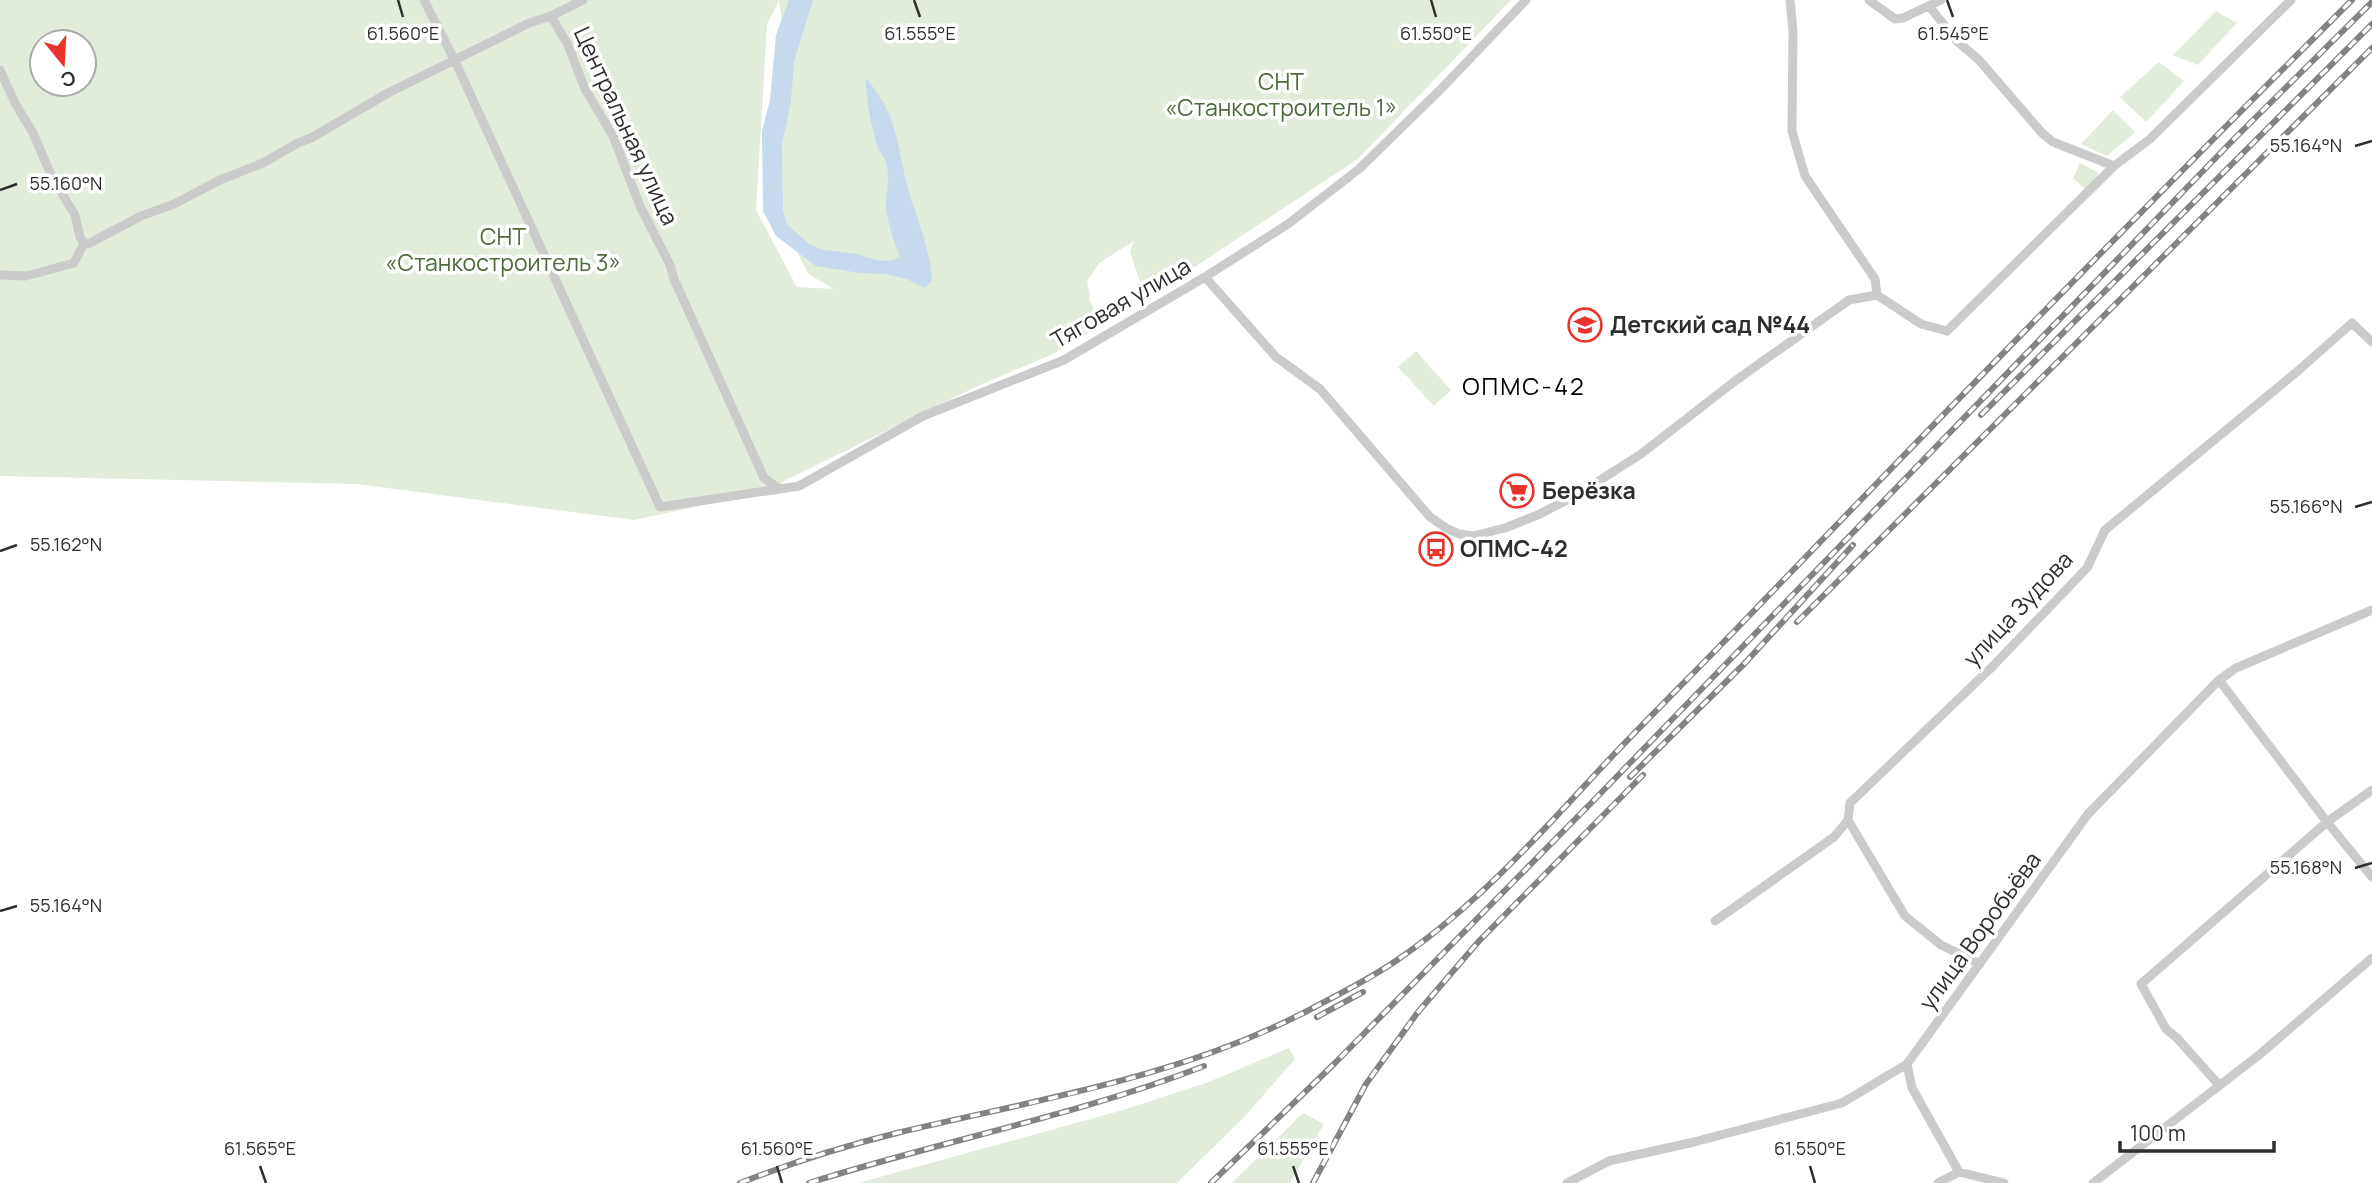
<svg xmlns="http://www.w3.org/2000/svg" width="2372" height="1183" font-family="Manrope,sans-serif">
<rect width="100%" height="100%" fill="#fff"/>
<path fill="#e2ecdb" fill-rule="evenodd" d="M0,0h1511l-153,159 -212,140 -16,-47 4,-11 -35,22 -12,19 3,12 -1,5 13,26 -47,28 -77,33 -194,95 -5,8 -145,31 -278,-36 -356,-8zM779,0l7,49 -10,84 3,83 29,58 26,15 -37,-2 -41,-77 11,-185zM42,42h42v42h-42z
M2216,11l21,12 -39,42 -25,-10z
M2159,62l25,19 -38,41 -26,-25z
M2113,110l22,22 -28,24 -26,-12z
M2080,163l19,10 -12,18 -14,-13z
M1416,351l35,39 -17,16 -36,-39z
M1289,1048l6,11 -49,56 -69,68h-319l265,-73 83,-27z
M1303,1113l21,11 -34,59h-58z"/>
<path fill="#c7d9ec" d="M789,0h24l-19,61 -3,40 -9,43 1,66 4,14 23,21 15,5 32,4 19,6 14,1 10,-4c-5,-12 -14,-39 -14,-52 0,-12 4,-25 1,-38 -1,-7 -6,-13 -9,-19 -7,-23 -12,-46 -12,-70 34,41 30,66 43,114 9,30 21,57 23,88l-7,8 -16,-8 -22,-6 -27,-1 -44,-7 -40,-30 -13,-25 -1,-80 8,-31 6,-65z"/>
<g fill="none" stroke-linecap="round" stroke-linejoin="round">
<path stroke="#cbcbcb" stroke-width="9" d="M424,0l31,61 205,446 139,-21 124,-70 141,-56 141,-83 83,-53 71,-55 82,-80 85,-89
M1790,0l3,31 -1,100 13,45 70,103 2,16
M1869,0l26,19 8,-1 38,-18
M1929,6l28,35 22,19 63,73 11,9 61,24
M551,16l32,-16
M0,70l15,33 18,30 19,44 23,38 5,22 4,6 4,1 53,-28 33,-12 46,-24 43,-17 35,-20 13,-5 77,-45 141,-70 22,-7 17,29 17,44 28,47 27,70 30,59 4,14 90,199 15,11
M0,275l26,1 48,-13 10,-20
M1205,277l71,80 44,32 110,128 16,11 13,6 14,2 32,-8 35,-14 40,-21 61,-39 94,-73 114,-81 28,-5 44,29 26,7 167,-165 36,-27 141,-139
M2219,680l108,142 45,55
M1848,820l57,96 36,29 39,19
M1715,921l119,-84 14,-17 2,-17 143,-137 94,-98 18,-38 194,-160 53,-47 20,19
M1907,1064l5,24 47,84
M2219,1085l-42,-47 -11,-9 -25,-45 186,-162 45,-32
M1567,1183l42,-22 85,-19 148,-39 65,-39 181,-250 131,-134 17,-12 136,-58
M1938,1183l21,-11 45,11
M2093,1183l166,-128 113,-97"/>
<defs>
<path id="rail" d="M1981,415l391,-391
M1797,622l575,-574
M1630,777l115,-114 108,-118
M1317,1017l46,-25
M740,1183c51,-20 104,-37 157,-50 142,-34 283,-55 414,-124 30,-16 61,-31 89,-51 77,-53 139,-123 202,-191 47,-50 96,-98 144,-148 200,-208 401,-415 606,-619
M809,1183c131,-42 267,-67 395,-117
M1211,1183l123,-119 264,-268 636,-657 138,-137
M1313,1183l53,-99 52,-72 61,-71 164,-166"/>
</defs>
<use href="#rail" stroke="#838383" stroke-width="6"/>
<use href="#rail" stroke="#fff" stroke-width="3.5" stroke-dasharray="10" stroke-linecap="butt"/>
</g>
<path fill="none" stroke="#2e2e2e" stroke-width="2.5" d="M398,0l5,17M914,0l6,17M1431,0l5,17M1947,0l6,17M2355,146l17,-5M0,190l17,-6M2355,507l17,-5M0,551l17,-6M2355,868l17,-5M0,911l17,-5M260,1166l6,17M777,1166l5,17M1293,1166l6,17M1810,1166l5,17"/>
<defs>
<symbol id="school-ring" viewBox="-11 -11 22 22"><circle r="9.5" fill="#fff" stroke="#e9342c" stroke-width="1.5"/><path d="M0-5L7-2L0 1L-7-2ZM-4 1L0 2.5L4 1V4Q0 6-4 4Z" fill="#e9342c"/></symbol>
<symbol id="supermarket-ring" viewBox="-11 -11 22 22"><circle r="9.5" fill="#fff" stroke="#e9342c" stroke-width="1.5"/><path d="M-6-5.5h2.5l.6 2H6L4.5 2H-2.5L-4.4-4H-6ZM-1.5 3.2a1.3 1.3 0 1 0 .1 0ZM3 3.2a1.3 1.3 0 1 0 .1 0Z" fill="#e9342c"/></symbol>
<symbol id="bus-ring" viewBox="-11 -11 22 22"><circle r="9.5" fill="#fff" stroke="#e9342c" stroke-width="1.5"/><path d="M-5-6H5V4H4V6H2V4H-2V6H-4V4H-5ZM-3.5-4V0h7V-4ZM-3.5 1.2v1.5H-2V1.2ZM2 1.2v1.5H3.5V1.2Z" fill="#e9342c"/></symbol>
</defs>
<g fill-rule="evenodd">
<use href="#school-ring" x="1566" y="306" width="38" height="38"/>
<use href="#supermarket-ring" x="1498" y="472" width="38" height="38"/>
<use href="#bus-ring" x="1417" y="530" width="38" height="38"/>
</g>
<g text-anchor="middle" stroke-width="7" stroke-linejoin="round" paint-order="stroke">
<g font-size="23" fill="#4b6b3a" stroke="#fff">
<text x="1281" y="90">СНТ<tspan x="1281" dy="26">«Станкостроитель 1»</tspan></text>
<text x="503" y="245">СНТ<tspan x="503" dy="26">«Станкостроитель 3»</tspan></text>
</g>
<g font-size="23" fill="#2e2e2e" stroke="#fff">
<text transform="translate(626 126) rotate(65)" y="8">Центральная улица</text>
<text transform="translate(1121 303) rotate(-30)" y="8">Тяговая улица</text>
<text transform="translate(2018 609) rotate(-47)" y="8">улица Зудова</text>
<text transform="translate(1980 931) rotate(-54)" y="8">улица Воробьёва</text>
</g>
<g font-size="23" font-weight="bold" fill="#2e2e2e" stroke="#fff" text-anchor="start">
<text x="1610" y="333">Детский сад №44</text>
<text x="1542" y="499">Берёзка</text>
<text x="1460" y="557">ОПМС-42</text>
</g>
<g font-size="24" letter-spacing="2" fill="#000" stroke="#fff">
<text x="1524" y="395">ОПМС-42</text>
</g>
</g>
<g font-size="18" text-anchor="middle" fill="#2e2e2e" stroke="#fff" stroke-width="7" stroke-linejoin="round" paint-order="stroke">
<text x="403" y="40">61.560°E</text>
<text x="920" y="40">61.555°E</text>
<text x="1436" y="40">61.550°E</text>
<text x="1953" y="40">61.545°E</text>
<text x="2306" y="152">55.164°N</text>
<text x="66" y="190">55.160°N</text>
<text x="2306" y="513">55.166°N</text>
<text x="66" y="551">55.162°N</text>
<text x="2306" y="874">55.168°N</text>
<text x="66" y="912">55.164°N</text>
<text x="260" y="1155">61.565°E</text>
<text x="777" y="1155">61.560°E</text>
<text x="1293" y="1155">61.555°E</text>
<text x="1810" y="1155">61.550°E</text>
</g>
<g transform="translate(63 63) rotate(162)"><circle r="33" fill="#ffffff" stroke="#ababab" stroke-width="2"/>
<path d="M0-5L12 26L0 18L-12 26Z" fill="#e9342c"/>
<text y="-10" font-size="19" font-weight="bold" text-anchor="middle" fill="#2e2e2e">С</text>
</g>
<path d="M2120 1141v10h154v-10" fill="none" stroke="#2e2e2e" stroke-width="3.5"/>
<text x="2130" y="1141" font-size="21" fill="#2e2e2e" stroke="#ffffff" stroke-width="5" paint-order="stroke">100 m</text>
</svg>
